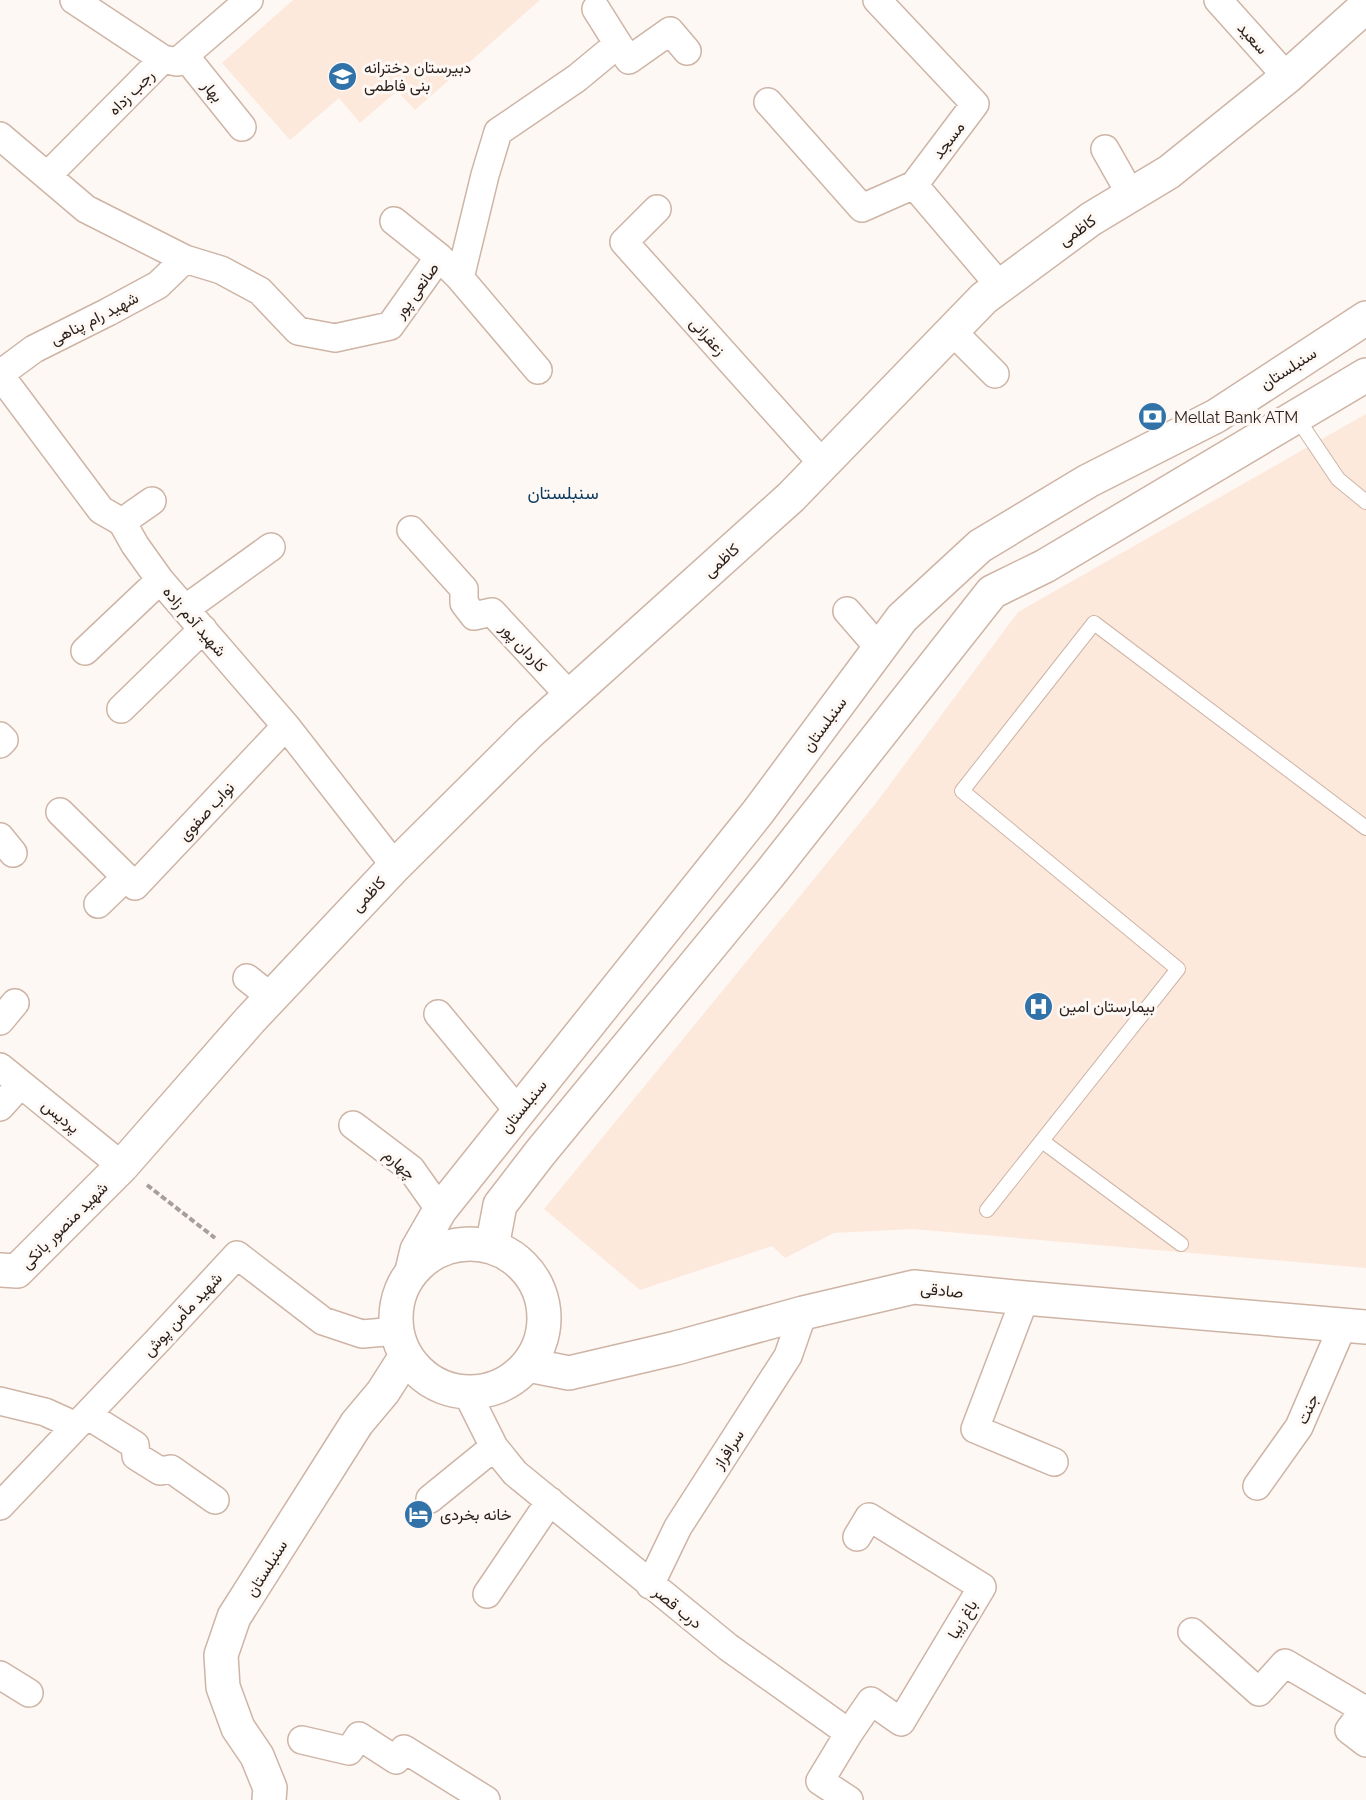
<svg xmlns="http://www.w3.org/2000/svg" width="1366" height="1800" font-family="Raleway,Vazirmatn,sans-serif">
<rect width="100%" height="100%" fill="#fef8f5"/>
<path fill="#fde8dc" d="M293,0h247l-125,110 -18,-19 -37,32 -21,-25 -49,42 -68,-77z
M1366,414v854l-454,-39 -78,4 -49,25 -13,-12 -132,44 -96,-81 332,-406 142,-191z"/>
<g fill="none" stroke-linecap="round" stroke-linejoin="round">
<defs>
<path id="lane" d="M1297,418l41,61 28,23
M1042,1141l139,103
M987,1210l191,-241 -216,-178 132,-168 272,205"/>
<path id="street" d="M74,0l89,59
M877,0l98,104 -61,81 86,101
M1218,0l69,77
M596,9l22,35
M185,56l57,71
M768,102l94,106 52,-23
M0,136l86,73 99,50 36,11 39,21 38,40 37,7 55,-12 49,-69 21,21 25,-103 13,-43 79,-54 41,-34 11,16 41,-29 17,20
M1105,149l26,46
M47,176l116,-117 14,3 72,-62
M657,209l-33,33 199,222
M394,221l45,36
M460,278l78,92
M952,331l43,43
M0,374l34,-25 74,-37 50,-27 27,-26
M0,375l101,135 21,12 13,23 25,35 126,146 109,140
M122,522l30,-21
M411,530l53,59v14l10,13 18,-4 78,84
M185,609l86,-62
M847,611l32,37
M85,651l75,-71
M121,709l82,-80
M0,736l4,4 -4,4
M60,812l75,74 151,-160
M0,837l13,16
M98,904l28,-27
M247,978l24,19
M438,1014l81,98
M0,1021l15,-18
M0,1067l122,99
M0,1107l21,-23
M353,1125l58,44 29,41
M1025,1298l-50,131 79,33
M467,1393l27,54 21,26 213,174 121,86 -29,48 29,19
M0,1401l45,11 31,14
M87,1415l48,30 1,11 24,15 11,-2 44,31
M1257,1486l42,-59 44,-102
M430,1499l64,-52
M0,1506l159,-167 78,-84 86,66 39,13 35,-3
M650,1585l28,-58 110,-171 15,-43
M487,1594l63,-93
M1192,1632l67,60 26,-29 80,47
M0,1675l29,18
M1366,1708l-17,22 17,13
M849,1733l22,-32 30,21 81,-135 -113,-70 -12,20
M302,1740l47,11 10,-15 37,24 8,-11 82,51"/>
<path id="secondary" d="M396 1318a74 74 0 1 1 148 0a74 74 0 1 1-148 0Z
M492,1247l8,-42 40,-52 232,-282 220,-279 53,-26 321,-191
M0,1270l17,1 105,-105 128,-146 145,-154 135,-134 261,-235 193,-199 107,-79 78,-47 118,-95 79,-71
M412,1271l5,-21 23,-40 318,-398 144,-194 78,-72 108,-65 128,-65 150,-98
M528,1365l41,8 107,-25 127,-35 111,-26 111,11 341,29
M269,1800l1,-12 -13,-32 -19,-28 -15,-41 -2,-32 13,-38 123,-194 26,-31 23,-36"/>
</defs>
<use href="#lane" stroke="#ceb4a5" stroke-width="16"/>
<use href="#street" stroke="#ceb4a5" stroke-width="30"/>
<use href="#secondary" stroke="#ceb4a5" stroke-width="36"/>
<path stroke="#a79f9b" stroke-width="4" stroke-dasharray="6 3" stroke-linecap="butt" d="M147,1185l68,53"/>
<use href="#lane" stroke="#fff" stroke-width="14"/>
<use href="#street" stroke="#fff" stroke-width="27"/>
<use href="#secondary" stroke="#fff" stroke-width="33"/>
</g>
<defs>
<symbol id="school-disc" viewBox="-11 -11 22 22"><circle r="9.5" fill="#3173a9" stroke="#fef8f5"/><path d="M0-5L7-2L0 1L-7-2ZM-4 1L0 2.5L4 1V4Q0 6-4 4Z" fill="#fff"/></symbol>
<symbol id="bank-disc" viewBox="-11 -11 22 22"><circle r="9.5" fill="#3173a9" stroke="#fef8f5"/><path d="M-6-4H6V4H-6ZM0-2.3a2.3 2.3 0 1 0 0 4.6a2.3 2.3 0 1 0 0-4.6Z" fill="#fff"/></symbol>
<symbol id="hospital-disc" viewBox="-11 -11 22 22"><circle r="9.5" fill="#3173a9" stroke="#fef8f5"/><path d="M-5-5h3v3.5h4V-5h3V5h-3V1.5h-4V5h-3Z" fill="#fff"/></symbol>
<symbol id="hotel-disc" viewBox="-11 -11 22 22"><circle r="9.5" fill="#3173a9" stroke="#fef8f5"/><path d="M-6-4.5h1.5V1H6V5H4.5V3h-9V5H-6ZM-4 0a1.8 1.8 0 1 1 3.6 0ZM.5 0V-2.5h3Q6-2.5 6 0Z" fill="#fff"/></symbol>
</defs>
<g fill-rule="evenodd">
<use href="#school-disc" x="326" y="60" width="33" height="33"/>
<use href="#bank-disc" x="1136" y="400" width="33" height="33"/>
<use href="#hospital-disc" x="1022" y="990" width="33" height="33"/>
<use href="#hotel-disc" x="402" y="1498" width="33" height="33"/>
</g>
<g text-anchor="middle" stroke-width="6" stroke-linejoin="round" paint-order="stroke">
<g font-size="16" fill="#291f19" stroke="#fef8f5">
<text transform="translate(1253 38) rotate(48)" y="6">سعید</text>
<text transform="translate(213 91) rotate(51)" y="6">بهار</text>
<text transform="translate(131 92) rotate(-45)" y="6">رجب زداه</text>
<text transform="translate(948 140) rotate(-53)" y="6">مسجد</text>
<text transform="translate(1077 230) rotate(-35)" y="6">کاظمی</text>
<text transform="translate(416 290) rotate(-54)" y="6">صانعی پور</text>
<text transform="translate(94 318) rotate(-27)" y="6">شهید رام پناهی</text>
<text transform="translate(708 336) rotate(48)" y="6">زعفرانی</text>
<text transform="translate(1288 368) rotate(-33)" y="6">سنبلستان</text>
<text transform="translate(721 560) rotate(-42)" y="6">کاظمی</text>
<text transform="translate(195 621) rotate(49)" y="6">شهید آدم زاده</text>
<text transform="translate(524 647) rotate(47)" y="6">کاردان پور</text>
<text transform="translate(824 724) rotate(-54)" y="6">سنبلستان</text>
<text transform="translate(206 811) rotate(-47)" y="6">نواب صفوی</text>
<text transform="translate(368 894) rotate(-46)" y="6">کاظمی</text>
<text transform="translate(523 1106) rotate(-51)" y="6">سنبلستان</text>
<text transform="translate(61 1116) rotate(39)" y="6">پردیس</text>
<text transform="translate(400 1164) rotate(42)" y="6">چهارم</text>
<text transform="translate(64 1225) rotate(-45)" y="6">شهید منصور بانکی</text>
<text transform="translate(942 1290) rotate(6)" y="6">صادقی</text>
<text transform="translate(182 1314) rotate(-47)" y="6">شهید مأمن پوش</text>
<text transform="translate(1307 1409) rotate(-66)" y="6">جنت</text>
<text transform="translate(728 1449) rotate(-57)" y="6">سرافراز</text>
<text transform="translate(266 1568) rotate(-58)" y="6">سنبلستان</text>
<text transform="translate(678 1607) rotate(39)" y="6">درب قصر</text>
<text transform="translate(962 1619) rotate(-59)" y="6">باغ زیبا</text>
</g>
<g font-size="16" fill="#291f19" stroke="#fef8f5" text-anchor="start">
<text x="364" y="73">دبیرستان دخترانه<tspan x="364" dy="18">بنی فاطمی</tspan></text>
<text x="1174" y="423">Mellat Bank ATM</text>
<text x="1059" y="1012">بیمارستان امین</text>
<text x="440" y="1520">خانه بخردی</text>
</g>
<g font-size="18" fill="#0a3a5e" stroke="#fef8f5">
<text x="563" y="499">سنبلستان</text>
</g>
</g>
</svg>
